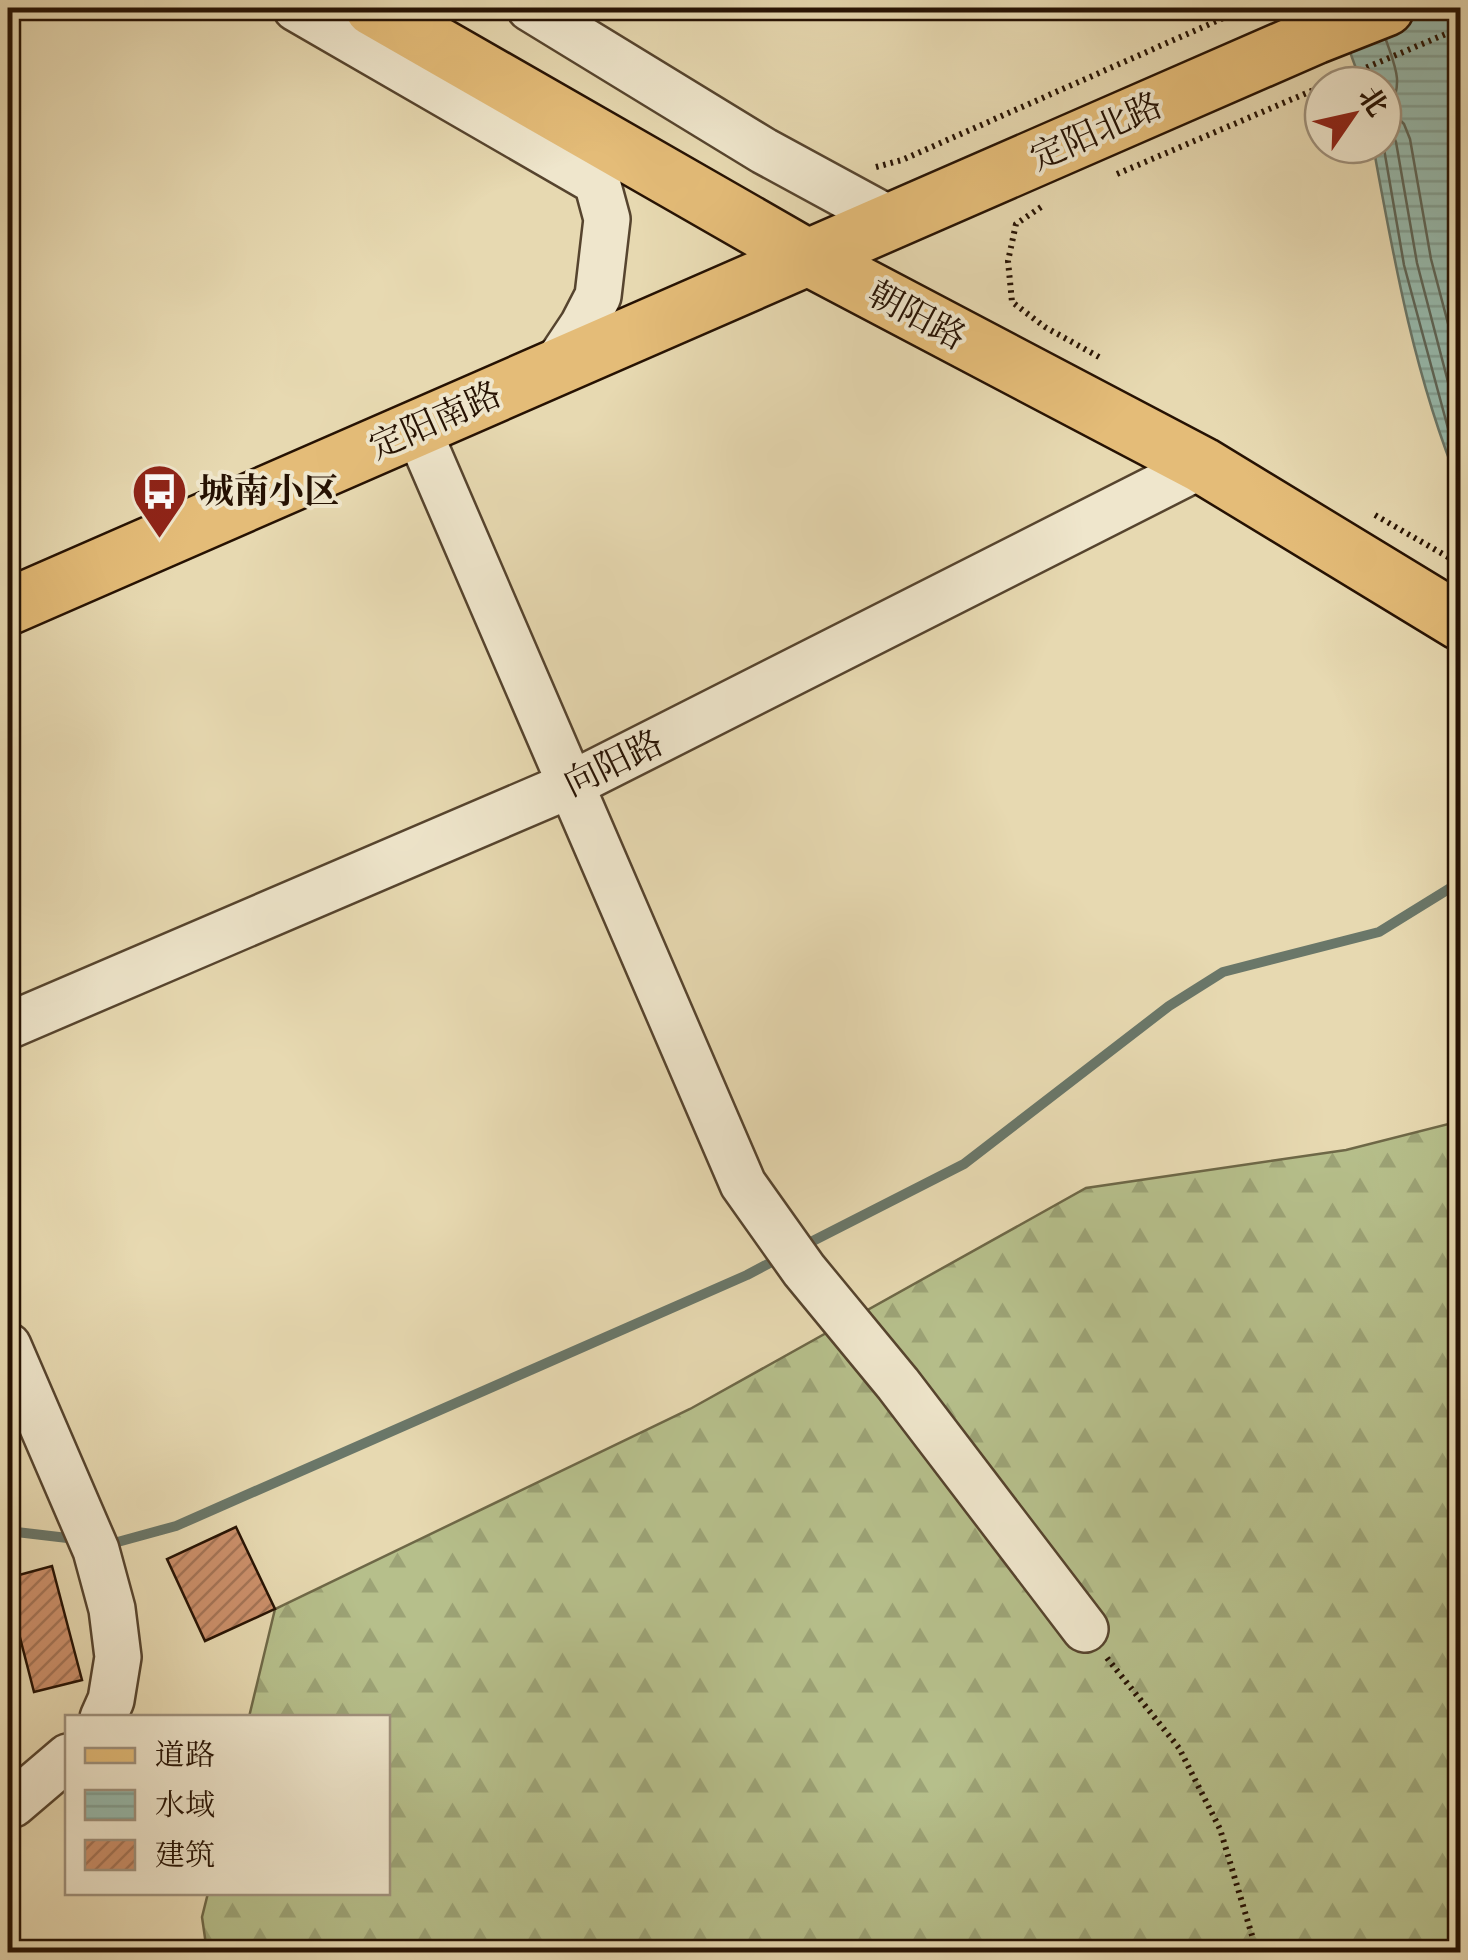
<svg xmlns="http://www.w3.org/2000/svg" width="1468" height="1960" font-family="'Old Standard TT','Noto Serif SC',serif">
<defs>
<pattern id="forest-firs" width="22" height="20" patternUnits="userSpaceOnUse" patternTransform="scale(2.5)"><rect width="22" height="20" fill="#b6bf8b"/><path d="M5 1l3.5 6h-7zM16 11l3.5 6h-7z" fill="#9ca376"/></pattern>
<pattern id="water-rules" width="6" height="5" patternUnits="userSpaceOnUse" patternTransform="scale(2.5)"><rect width="6" height="5" fill="#97baad"/><path d="M0 2.5h6" fill="none" stroke="#829f93"/></pattern>
<pattern id="building-hatch" width="6" height="6" patternUnits="userSpaceOnUse" patternTransform="scale(2.5)"><rect width="6" height="6" fill="#cc906b"/><path d="M-1 1l2-2M0 6l6-6M5 7l2-2" fill="none" stroke="#a57456"/></pattern>
</defs>
<rect width="100%" height="100%" fill="#e7d9b1"/>
<filter id="stains"><feTurbulence type="fractalNoise" baseFrequency=".002" numOctaves="4"/><feColorMatrix values="0 0 0 0 .2 0 0 0 0 .09 0 0 0 0 .02 0 0 0 .5 -.17"/></filter>
<radialGradient id="worn" r=".72"><stop offset=".6" stop-color="#630" stop-opacity="0"/><stop offset="1" stop-color="#630" stop-opacity=".3"/></radialGradient>
<path fill="url(#forest-firs)" stroke="#6e6847" stroke-width="2.5" d="M1460,1121v831h-1253l-5,-35 6,-24 180,-1v-174l-139,-1 26,-108 415,-200 396,-221 260,-38z"/>
<path fill="url(#water-rules)" stroke="#6a7769" stroke-width="2.5" d="M1334,8h126v479c-45,-109 -66,-226 -87,-342h10v-60h-21z"/>
<g fill="none" stroke-linecap="round" stroke-linejoin="round">
<path stroke="#5e6658" stroke-width="2.5" d="M1386,40c10,29 17,41 4,70l14,14 6,15 21,120 29,110
M1383,125l9,8 4,9 21,121 43,165
M1383,143l21,122 45,167 11,29"/>
<path stroke="#6a7769" stroke-width="10" d="M801,1247l163,-83 205,-158 54,-34 156,-40 81,-50
M8,1531l68,8
M108,1543h6l62,-17 571,-251 34,-18"/>
</g>
<path fill="url(#building-hatch)" stroke="#261203" stroke-width="2.5" d="M236,1527l39,82 -70,32 -38,-82z
M52,1566l30,114 -48,12 -26,-101v-13z"/>
<g fill="none" stroke-linecap="round" stroke-linejoin="round">
<defs>
<path id="minor" d="M296,8l301,174
M530,8l234,143 127,69
M555,367l28,-42 15,-29 9,-77 -17,-63
M417,428l326,756 61,86 94,114 187,245
M8,1026l562,-241 632,-320
M8,1346l88,204 16,59 6,48 -7,43 -8,18
M13,1804l55,-47"/>
<path id="major" d="M373,8l434,249 395,208 258,157
M8,607l1307,-571 71,-28"/>
</defs>
<use href="#minor" stroke="#56442e" stroke-width="50"/>
<use href="#major" stroke="#261203" stroke-width="60"/>
<path stroke="#261203" stroke-width="6" stroke-dasharray="2.5 5" stroke-linecap="butt" d="M1325,85l135,-57
M876,167l26,-7 344,-152
M1117,174l206,-88
M1041,207l-25,17 -8,37 4,41 33,25 54,30
M1375,515l85,49
M1107,1658l72,90 41,81 37,123"/>
<use href="#minor" stroke="#efe6cc" stroke-width="45"/>
<use href="#major" stroke="#e4bc78" stroke-width="55"/>
</g>
<defs>
<symbol id="bus-pin" viewBox="-11 -11 22 30"><path d="M0 17L-7.5 6A9.5 9.5 0 1 1 7.5 6Z" fill="#8f2418" stroke="#efe6cc"/><path d="M-5-6H5V4H4V6H2V4H-2V6H-4V4H-5ZM-3.5-4V0h7V-4ZM-3.5 1.2v1.5H-2V1.2ZM2 1.2v1.5H3.5V1.2Z" fill="#fff"/></symbol>
</defs>
<g fill-rule="evenodd">
<use href="#bus-pin" x="128" y="460" width="63" height="86"/>
</g>
<g text-anchor="middle" stroke-width="8" stroke-linejoin="round" paint-order="stroke">
<g font-size="35" fill="#261203" stroke="#efe6cc">
<text transform="translate(1096 131) rotate(-24)" y="12">定阳北路</text>
<text transform="translate(917 315) rotate(28)" y="12">朝阳路</text>
<text transform="translate(435 420) rotate(-24)" y="12">定阳南路</text>
<text transform="translate(613 763) rotate(-26)" y="12">向阳路</text>
</g>
<g font-size="35" font-weight="bold" fill="#261203" stroke="#efe6cc" text-anchor="start">
<text x="199" y="503">城南小区</text>
</g>
</g>
<rect width="1468" height="1960" fill="none" stroke="#e7d9b1" stroke-width="40"/>
<rect x="10" y="10" width="1448" height="1940" fill="none" stroke="#261203" stroke-width="5"/>
<rect x="20" y="20" width="1428" height="1920" fill="none" stroke="#261203" stroke-width="2.5"/>
<rect x="65" y="1715" width="325" height="180" fill="#efe6cc" stroke="#9f917c" stroke-width="2.5"/>
<rect x="85" y="1748" width="50" height="15" fill="#e4bc78" stroke="#9f917c" stroke-width="2.5"/>
<text x="155" y="1765" font-size="30" fill="#261203">道路</text>
<rect x="85" y="1790" width="50" height="30" fill="url(#water-rules)" stroke="#9f917c" stroke-width="2.5"/>
<text x="155" y="1815" font-size="30" fill="#261203">水域</text>
<rect x="85" y="1840" width="50" height="30" fill="url(#building-hatch)" stroke="#9f917c" stroke-width="2.5"/>
<text x="155" y="1865" font-size="30" fill="#261203">建筑</text>
<g transform="translate(1353 115) rotate(56)"><circle r="48" fill="#efe6cc" stroke="#9f917c" stroke-width="2.5"/>
<path d="M0-8L18 38L0 25L-18 38Z" fill="#8f2418"/>
<text y="-15" font-size="28" font-weight="bold" text-anchor="middle" fill="#261203">北</text>
</g>
<rect width="100%" height="100%" filter="url(#stains)"/>
<rect width="100%" height="100%" fill="url(#worn)"/>
</svg>
